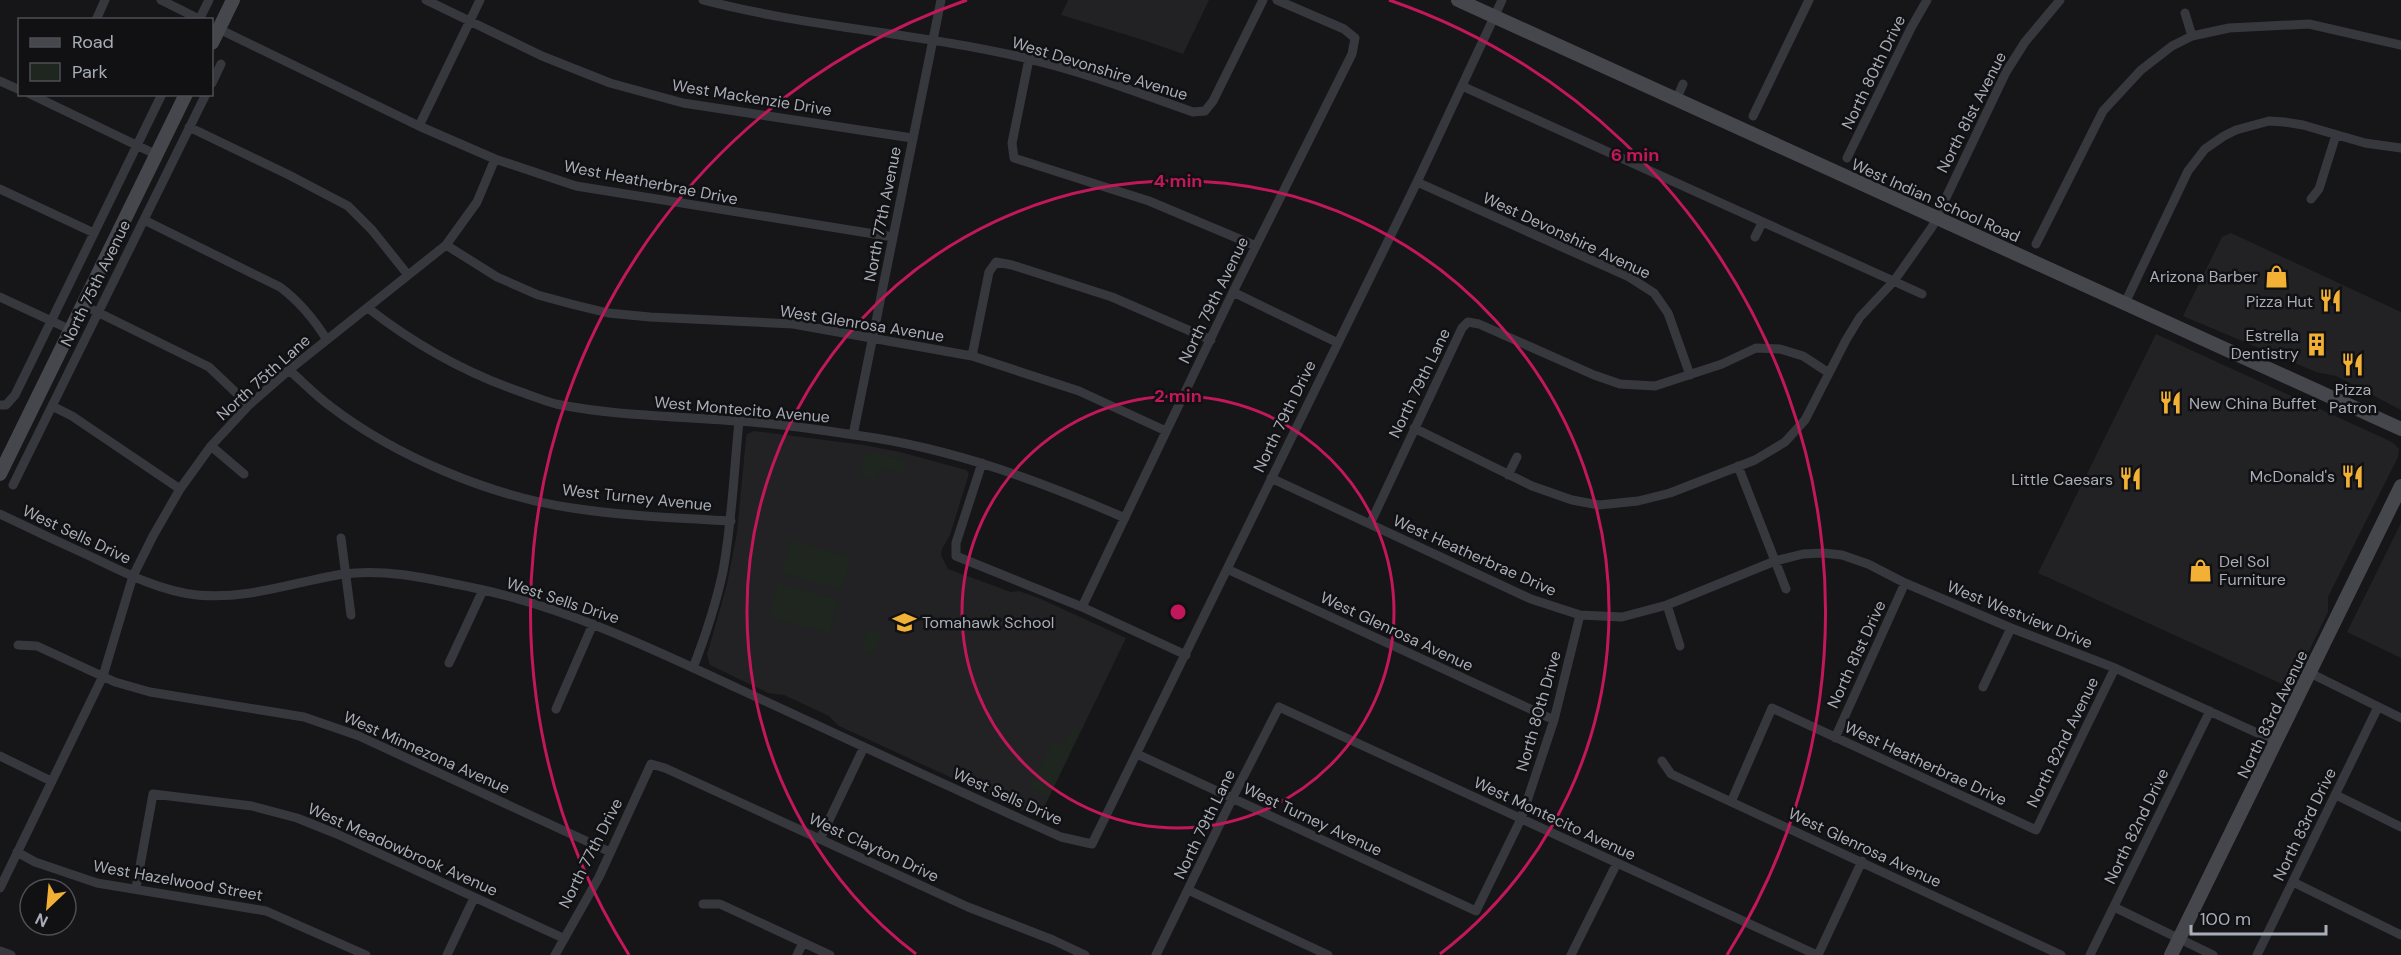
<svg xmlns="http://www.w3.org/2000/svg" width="2401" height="955" font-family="'DM Sans',sans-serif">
<rect width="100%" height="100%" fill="#161618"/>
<path fill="#222225" d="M1068,0h141l-26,54 -43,-15 -79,-24z
M2231,233l170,79v98l-65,-34 -20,-4 -133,-56 39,-79z
M2156,334l236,108 7,7 -1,8 -70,140v15l-37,76 -253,-115z
M754,431l110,14 36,7 66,18 3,3 -2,7 -17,55 -8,14 -1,6 7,14 63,23 8,-1 22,8 85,39 -87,180 -200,-92 -10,-10 -45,-21 -16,-2 -58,-28 -3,-10 20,-71 10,-51 9,-95 1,-4z
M2401,523v135l-54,-26z"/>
<path fill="#1e261f" d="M870,452l36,8 -3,13 -23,-5 -3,11 -17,-3 4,-22 5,1z
M791,540l59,17 -8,33 -60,-17z
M778,583l60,17 -9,34 -60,-18z
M870,628l13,7 -10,20 -13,-7z
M1073,727l7,3 -31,67 -19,-9 23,-48 11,5z"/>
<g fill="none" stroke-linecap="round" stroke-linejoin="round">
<path stroke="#37383d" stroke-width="9" d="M161,0l38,19
M426,0l116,56 68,27 73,20 229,35
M703,0c107,28 218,33 326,59 56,13 110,34 164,53l12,-1 8,-10 50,-101
M2185,13l7,23
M96,20l9,-20
M199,20l10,-20
M219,29l200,97 76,33 81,27 317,51
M1029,59l-17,84 2,15 135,43 107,45
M0,81l20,9
M212,83l9,-19
M1462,86l460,208
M30,94l127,61
M1676,100l7,-16
M1753,116l56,-116
M419,126l61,-126
M189,127l100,48 59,31 24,24 36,45
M1847,158l64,-130 16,-28
M1417,182l212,95 25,16 14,20 22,62
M0,189l94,44
M2311,199l8,-10 17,-54
M144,220l136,67c20,15 34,32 47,53
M1755,237l7,-14
M2036,244l67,-133 38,-41 31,-24 20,-10 37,-8 80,-4 92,21
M446,245l51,32 41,18 33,9 37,9 42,4 143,7 179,32 107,35 87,40
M1233,292l103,50
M0,297l71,33
M2125,303l63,-132 17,-22 19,-13 12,-6 33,-9 15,1 19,3 62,18 36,5
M83,305l126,62 40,38
M368,308c46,36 98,65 153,84 12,4 23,9 35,12 59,12 120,12 180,17 42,2 84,9 126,15 92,13 178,45 263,82
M972,356l17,-84 7,-10 16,3 100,32 99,43
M289,370c14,12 26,25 41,36 65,50 160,90 242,102 52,8 106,10 159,13
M0,405h6l9,-10 147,-301
M52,406l20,10 108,73
M1414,428l118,58 40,14 27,5 39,-4 32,-8 85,-33 30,-18 20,-22 41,-80 14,-23 34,-36 38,-54 74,-155 19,-30 35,-42
M853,435l88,-435
M211,446l33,28
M982,463l-26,80v13l126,51 104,48
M1738,466l48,123
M1508,475l9,-18
M1271,478l260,121 49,16 42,2 45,-12 108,-44 28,-7 20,-1 19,2 26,9 37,19 106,45 104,40 162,74
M13,485l193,-391
M0,514c31,15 63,30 94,44 33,16 67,33 103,37 51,5 97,-13 146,-21 45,-6 92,6 136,15 91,20 176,61 260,100 95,44 189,88 284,131l38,17 31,7 325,-662 85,-182
M1370,524l92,-196 6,-6 11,2 115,51 26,9 35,2 67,-22 34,-16 24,1 23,7 26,17
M341,538l10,77
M1227,569l327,151
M1667,605l13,41
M1082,607l151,-315 119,-238 3,-16 -11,-9 -67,-29
M18,645l19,1 78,36 35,10 154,25 55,19 251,116
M449,663l34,-73
M693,668c12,-31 23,-64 30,-97 9,-49 11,-100 16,-150
M2310,673l91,45
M1983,687l28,-59
M556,709l37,-85
M1835,738l70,-155
M1137,754l339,157 45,-92 33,-99 26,-105
M0,756l51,25
M1662,761l9,13 390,181
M2336,795l65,32
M1731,802l41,-94 264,122 79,-162
M820,839l44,-92
M17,852l18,10 62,21 169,28 100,44
M2293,882l108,53
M0,888l103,-212 30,-100 20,-40 27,-47 31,-43 38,-41 40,-35 157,-125 31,-43 18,-43
M136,888l17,-94 99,12 45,12 40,16 226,104
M1188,890l140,65
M703,904h17l110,51
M2114,907l99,48
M0,951l11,4
M447,955l27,-57
M555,955l44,-78 52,-113 14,4 303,139 85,33 32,15
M797,955l6,-12
M1156,955l76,-156 47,-92 538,248
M1571,955l46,-92
M1818,955l44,-94
M2090,955l120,-244
M2257,955l121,-248"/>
<path stroke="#45474d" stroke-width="14" d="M1458,0l943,429
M212,43l21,-43
M0,474l186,-380
M2171,955l230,-469"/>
</g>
<g fill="none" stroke="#c2185b" stroke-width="3">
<circle cx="1178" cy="612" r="216"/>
<path d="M916 954A431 431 0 1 1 1440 954"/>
<path d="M629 955A647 647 0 0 1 967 0M1389 0A647 647 0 0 1 1727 955"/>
</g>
<defs>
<symbol id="shop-bare" viewBox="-9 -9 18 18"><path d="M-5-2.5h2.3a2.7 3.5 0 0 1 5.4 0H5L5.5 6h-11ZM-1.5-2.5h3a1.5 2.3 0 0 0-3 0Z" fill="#f2b134" stroke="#111113" stroke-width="2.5" paint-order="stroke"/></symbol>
<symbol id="restaurant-bare" viewBox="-9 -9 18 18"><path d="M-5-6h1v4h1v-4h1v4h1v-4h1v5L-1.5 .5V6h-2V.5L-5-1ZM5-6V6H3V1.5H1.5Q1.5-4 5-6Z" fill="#f2b134" stroke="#111113" stroke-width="2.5" paint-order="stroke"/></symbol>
<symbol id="building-bare" viewBox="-9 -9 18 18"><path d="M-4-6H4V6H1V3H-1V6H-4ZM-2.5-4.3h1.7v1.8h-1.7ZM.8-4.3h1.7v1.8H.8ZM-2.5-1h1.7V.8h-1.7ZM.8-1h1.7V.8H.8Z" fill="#f2b134" stroke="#111113" stroke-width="2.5" paint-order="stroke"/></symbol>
<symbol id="school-bare" viewBox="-9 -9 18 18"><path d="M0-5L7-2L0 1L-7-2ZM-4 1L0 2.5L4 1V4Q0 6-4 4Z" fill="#f2b134" stroke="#111113" stroke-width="2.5" paint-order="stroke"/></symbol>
</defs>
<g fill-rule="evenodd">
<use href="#shop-bare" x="2260" y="260" width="33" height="33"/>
<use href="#restaurant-bare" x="2314" y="284" width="33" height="33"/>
<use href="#building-bare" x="2300" y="328" width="33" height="33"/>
<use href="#restaurant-bare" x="2336" y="348" width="33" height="33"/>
<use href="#restaurant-bare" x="2154" y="386" width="33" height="33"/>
<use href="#restaurant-bare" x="2336" y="460" width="33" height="33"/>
<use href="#restaurant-bare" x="2114" y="462" width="33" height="33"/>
<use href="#shop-bare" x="2184" y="554" width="33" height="33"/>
<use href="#school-bare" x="888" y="606" width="33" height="33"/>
</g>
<g text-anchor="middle" stroke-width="5" stroke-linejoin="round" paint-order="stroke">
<g font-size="16" fill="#a8adb8" stroke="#111113">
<text transform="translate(1100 68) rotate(17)" y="6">West Devonshire Avenue</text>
<text transform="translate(1873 72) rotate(-64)" y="6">North 80th Drive</text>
<text transform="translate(752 97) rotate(9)" y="6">West Mackenzie Drive</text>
<text transform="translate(1971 112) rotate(-63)" y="6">North 81st Avenue</text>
<text transform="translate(651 182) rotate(11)" y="6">West Heatherbrae Drive</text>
<text transform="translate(1936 200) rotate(24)" y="6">West Indian School Road</text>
<text transform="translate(882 214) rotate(-79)" y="6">North 77th Avenue</text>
<text transform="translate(1567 235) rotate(25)" y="6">West Devonshire Avenue</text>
<text transform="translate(95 283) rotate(-64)" y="6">North 75th Avenue</text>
<text transform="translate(1213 300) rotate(-64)" y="6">North 79th Avenue</text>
<text transform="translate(862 323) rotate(9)" y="6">West Glenrosa Avenue</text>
<text transform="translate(263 377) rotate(-42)" y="6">North 75th Lane</text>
<text transform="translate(1419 383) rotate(-64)" y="6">North 79th Lane</text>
<text transform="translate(742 409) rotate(5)" y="6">West Montecito Avenue</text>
<text transform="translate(1284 416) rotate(-64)" y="6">North 79th Drive</text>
<text transform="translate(637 497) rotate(6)" y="6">West Turney Avenue</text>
<text transform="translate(77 534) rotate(25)" y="6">West Sells Drive</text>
<text transform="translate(1475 555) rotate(24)" y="6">West Heatherbrae Drive</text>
<text transform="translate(563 600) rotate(18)" y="6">West Sells Drive</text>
<text transform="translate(2020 614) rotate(22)" y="6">West Westview Drive</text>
<text transform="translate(1397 631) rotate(25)" y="6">West Glenrosa Avenue</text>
<text transform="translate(1856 654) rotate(-65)" y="6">North 81st Drive</text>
<text transform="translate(1538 711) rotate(-74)" y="6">North 80th Drive</text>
<text transform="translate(2272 714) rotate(-64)" y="6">North 83rd Avenue</text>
<text transform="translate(2062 742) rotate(-64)" y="6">North 82nd Avenue</text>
<text transform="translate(427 752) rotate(24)" y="6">West Minnezona Avenue</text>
<text transform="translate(1926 763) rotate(25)" y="6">West Heatherbrae Drive</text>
<text transform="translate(1008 796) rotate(24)" y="6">West Sells Drive</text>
<text transform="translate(1555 818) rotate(25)" y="6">West Montecito Avenue</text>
<text transform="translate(1313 819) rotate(25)" y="6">West Turney Avenue</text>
<text transform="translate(1204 824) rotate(-64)" y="6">North 79th Lane</text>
<text transform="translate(2304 824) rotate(-64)" y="6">North 83rd Drive</text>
<text transform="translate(2136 826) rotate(-64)" y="6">North 82nd Drive</text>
<text transform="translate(874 847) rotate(25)" y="6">West Clayton Drive</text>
<text transform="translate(1865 847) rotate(25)" y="6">West Glenrosa Avenue</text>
<text transform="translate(403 849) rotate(24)" y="6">West Meadowbrook Avenue</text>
<text transform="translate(590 853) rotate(-63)" y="6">North 77th Drive</text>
<text transform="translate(178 880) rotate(10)" y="6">West Hazelwood Street</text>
</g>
<g font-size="16" fill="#a8adb8" stroke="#111113" text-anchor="end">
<text x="2258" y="282">Arizona Barber</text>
<text x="2313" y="307">Pizza Hut</text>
<text x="2299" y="341">Estrella<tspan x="2299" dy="18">Dentistry</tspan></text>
<text x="2353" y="395" text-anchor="middle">Pizza<tspan x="2353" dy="18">Patron</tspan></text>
<text x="2189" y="409" text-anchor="start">New China Buffet</text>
<text x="2335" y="482">McDonald's</text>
<text x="2113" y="485">Little Caesars</text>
<text x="2219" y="567" text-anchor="start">Del Sol<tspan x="2219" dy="18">Furniture</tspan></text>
<text x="922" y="628" text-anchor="start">Tomahawk School</text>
</g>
</g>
<circle cx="1178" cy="612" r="9" fill="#c2185b" stroke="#111113" stroke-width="3"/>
<g font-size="18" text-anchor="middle" font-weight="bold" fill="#c2185b" stroke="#111113" stroke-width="5" stroke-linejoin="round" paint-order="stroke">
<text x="1635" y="161">6 min</text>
<text x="1178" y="187">4 min</text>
<text x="1178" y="402">2 min</text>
</g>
<rect x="18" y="18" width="195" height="78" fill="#111113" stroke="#4d4f55" stroke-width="1.5"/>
<rect x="30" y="38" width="30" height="9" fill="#45474d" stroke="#4d4f55" stroke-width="1.5"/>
<text x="72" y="48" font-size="18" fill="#a8adb8">Road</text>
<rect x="30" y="63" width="30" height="18" fill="#1e261f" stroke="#4d4f55" stroke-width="1.5"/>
<text x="72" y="78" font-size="18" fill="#a8adb8">Park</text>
<g transform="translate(48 907) rotate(206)"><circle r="28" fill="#111113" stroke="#4d4f55" stroke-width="1.5"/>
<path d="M0-4.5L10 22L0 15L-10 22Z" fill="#f2b134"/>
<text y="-9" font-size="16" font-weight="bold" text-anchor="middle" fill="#a8adb8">N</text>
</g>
<path d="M2191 925v9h135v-9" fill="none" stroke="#a8adb8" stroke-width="3"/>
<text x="2200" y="925" font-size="18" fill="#a8adb8" stroke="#111113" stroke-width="4.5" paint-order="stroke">100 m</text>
</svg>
